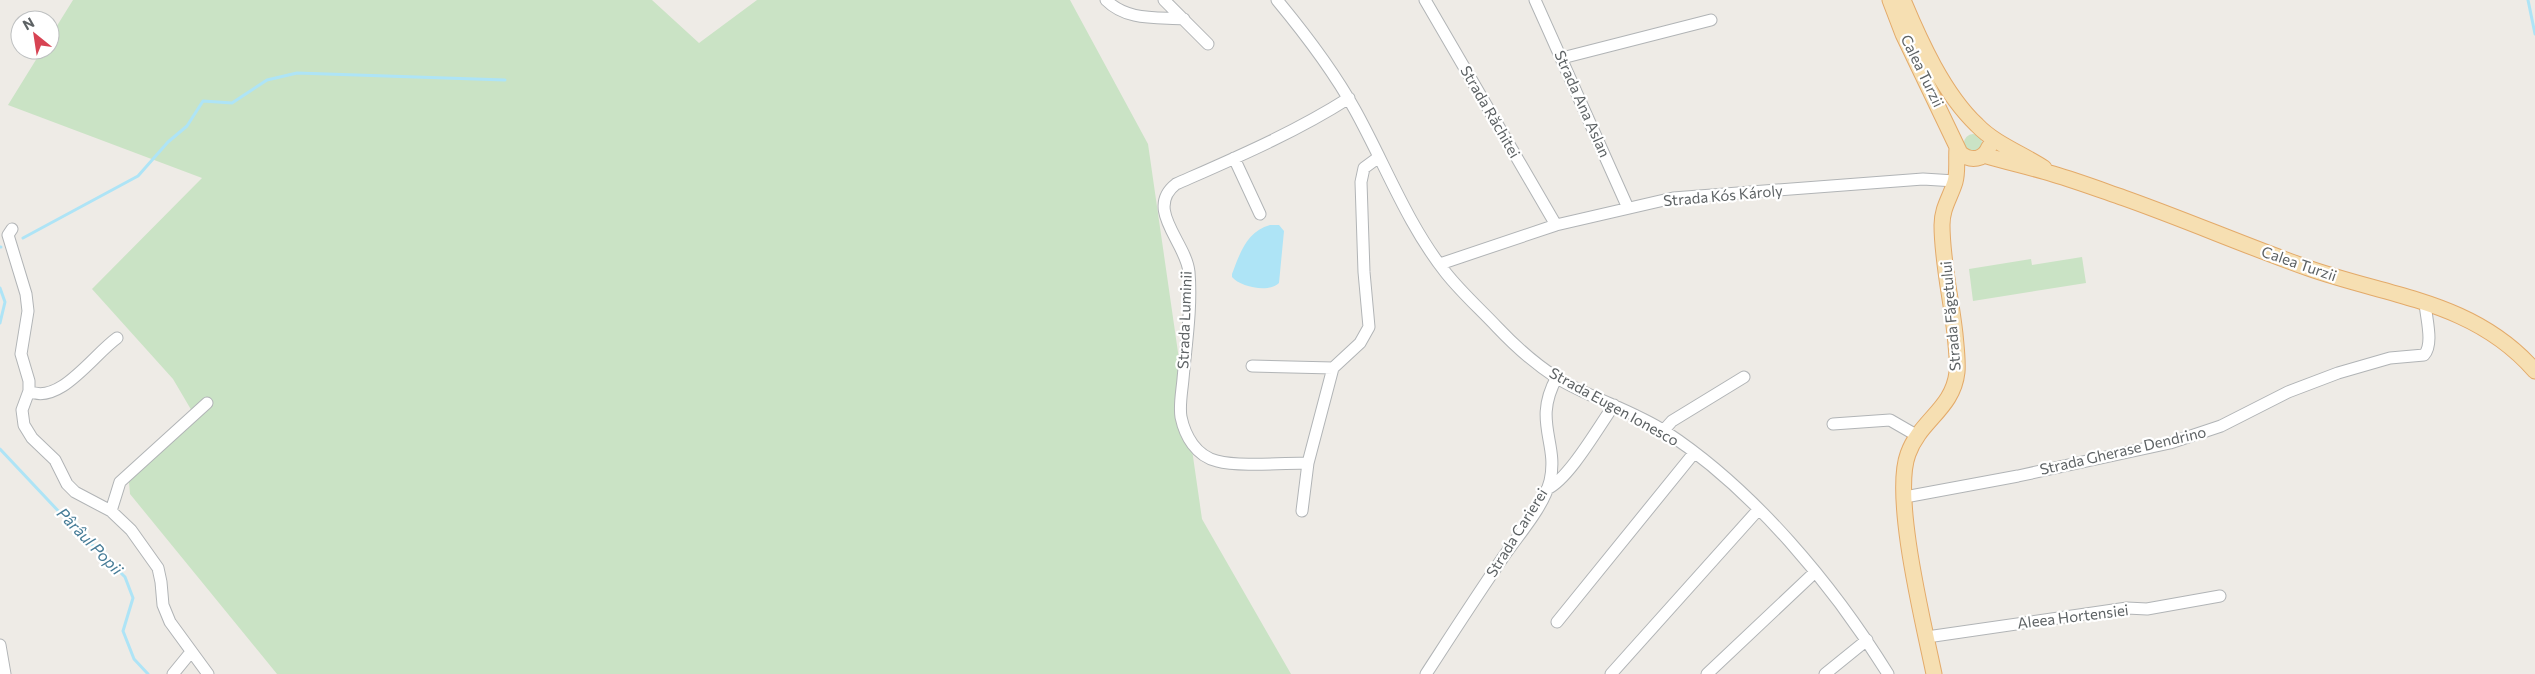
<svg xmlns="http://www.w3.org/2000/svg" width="2535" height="674" font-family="Commissioner,sans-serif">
<rect width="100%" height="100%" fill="#eeebe6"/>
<path fill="#cae3c5" d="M73,0h579l47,43 58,-43h313l78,144 54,375 89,155h-1014l-147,-180 -1,-12 67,-64 -23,-39 -81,-90 110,-111 -194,-73 34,-55h8v-13z
M1964 143a9 9 0 1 1 18 0a9 9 0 1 1-18 0Z
M2082,257l4,26 -113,18 -4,-32 62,-10 1,6z"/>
<path fill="#aee4f6" d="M1270,225h9l5,6 -5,52c-10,10 -39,4 -47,-6v-3c8,-21 15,-43 38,-49z"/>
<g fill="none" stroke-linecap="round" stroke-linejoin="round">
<path stroke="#aee4f6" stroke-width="3" d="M2528,0l7,34
M23,238l115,-62 30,-34 19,-16 16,-25 29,2 35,-23 30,-7 208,7
M0,247h1
M0,288l5,14 -5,21
M0,449l63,67 62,61 8,21 -10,33 11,28 14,15"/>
<defs>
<path id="minor" d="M1106,0c21,21 50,17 78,19
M1164,0l44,44
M1277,0c29,35 56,70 78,110 30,54 52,114 91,163 15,19 34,36 51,54 18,19 38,37 60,51 35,21 75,32 109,54 88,58 167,153 222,242
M1425,0l131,225
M1535,0l93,208
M1562,58l149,-38
M1349,98c-55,35 -114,60 -173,86 -32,25 10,58 13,88 3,35 -3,73 -6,107 -1,12 -4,26 -2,38 4,19 15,39 36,44 22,6 67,2 91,2l25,-95 27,-25 9,-16 -5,-55 -3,-90 3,-14 15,-11
M1234,158l26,56
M12,229l-4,6 18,59 2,17 -7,43 8,27v10l-7,19 2,15 8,13 23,22 12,24 8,8 36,19 20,19 27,38 3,14 2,23 7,17 38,52
M1440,264l116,-39 117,-27 250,-19 32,2
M1252,366l81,2
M29,391c30,15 64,-36 88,-53
M1833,424l57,-4 26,15
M1663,431l9,-10 72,-44
M1547,489c22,-10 52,-63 67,-84
M1905,497l113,-21 152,-33 51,-17 67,-34 50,-19 52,-15 34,-3c10,-11 2,-37 1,-52
M111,511l9,-29 87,-79
M1302,511l6,-48
M1557,622l137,-169
M1927,637l200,-29 20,1 73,-13
M0,645l5,29
M173,674l18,-22
M1426,674c26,-40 51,-79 78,-118 15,-22 39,-48 46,-75 9,-39 -18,-59 7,-104
M1611,674l147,-164
M1707,674l107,-101
M1825,674l42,-34"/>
<path id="major" d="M1890,0l13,34 57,119c11,9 24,7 29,-6
M1903,0c17,41 41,94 74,125 18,19 46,29 67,43
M1984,155c23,7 46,12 69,19 24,7 48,16 71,24 62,22 122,48 184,70 82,29 166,33 227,103
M1934,674c-10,-49 -42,-177 -26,-220 12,-34 45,-45 49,-82 1,-12 -1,-26 -2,-38 -4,-36 -13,-73 -13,-109 0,-17 8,-27 13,-43 3,-10 1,-23 2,-34"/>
</defs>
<use href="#minor" stroke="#b1b4b6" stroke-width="13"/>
<use href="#major" stroke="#e3aa6a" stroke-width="17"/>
<use href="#minor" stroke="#fff" stroke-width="11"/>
<use href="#major" stroke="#f6dfb2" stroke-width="15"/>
</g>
<g text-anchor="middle" stroke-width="4.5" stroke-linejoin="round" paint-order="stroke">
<g font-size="15" fill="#5d6264" stroke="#fff">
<text transform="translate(1922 71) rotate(64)" y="5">Calea Turzii</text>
<text transform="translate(1582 104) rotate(66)" y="5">Strada Ana Aslan</text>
<text transform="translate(1490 112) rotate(60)" y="5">Strada Răchitei</text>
<text transform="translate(1723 196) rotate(-5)" y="5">Strada Kós Károly</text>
<text transform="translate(2299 264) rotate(19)" y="5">Calea Turzii</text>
<text transform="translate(1951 316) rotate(-95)" y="5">Strada Făgetului</text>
<text transform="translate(1185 320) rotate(-88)" y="5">Strada Luminii</text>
<text transform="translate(1614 407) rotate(29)" y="5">Strada Eugen Ionesco</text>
<text transform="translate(2123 451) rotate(-13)" y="5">Strada Gherase Dendrino</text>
<text transform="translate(1517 533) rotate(-58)" y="5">Strada Carierei</text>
<text transform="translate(2073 617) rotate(-7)" y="5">Aleea Hortensiei</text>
</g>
<g font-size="16" font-style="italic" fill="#457b96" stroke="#fff">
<text transform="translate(90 541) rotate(46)" y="6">Pârâul Popii</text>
</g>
</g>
<g transform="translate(35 35) rotate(330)"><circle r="24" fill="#ffffff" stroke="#bec0c1"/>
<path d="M0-4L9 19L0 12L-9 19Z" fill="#d74353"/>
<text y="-8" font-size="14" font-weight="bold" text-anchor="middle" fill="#5d6264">N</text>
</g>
</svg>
